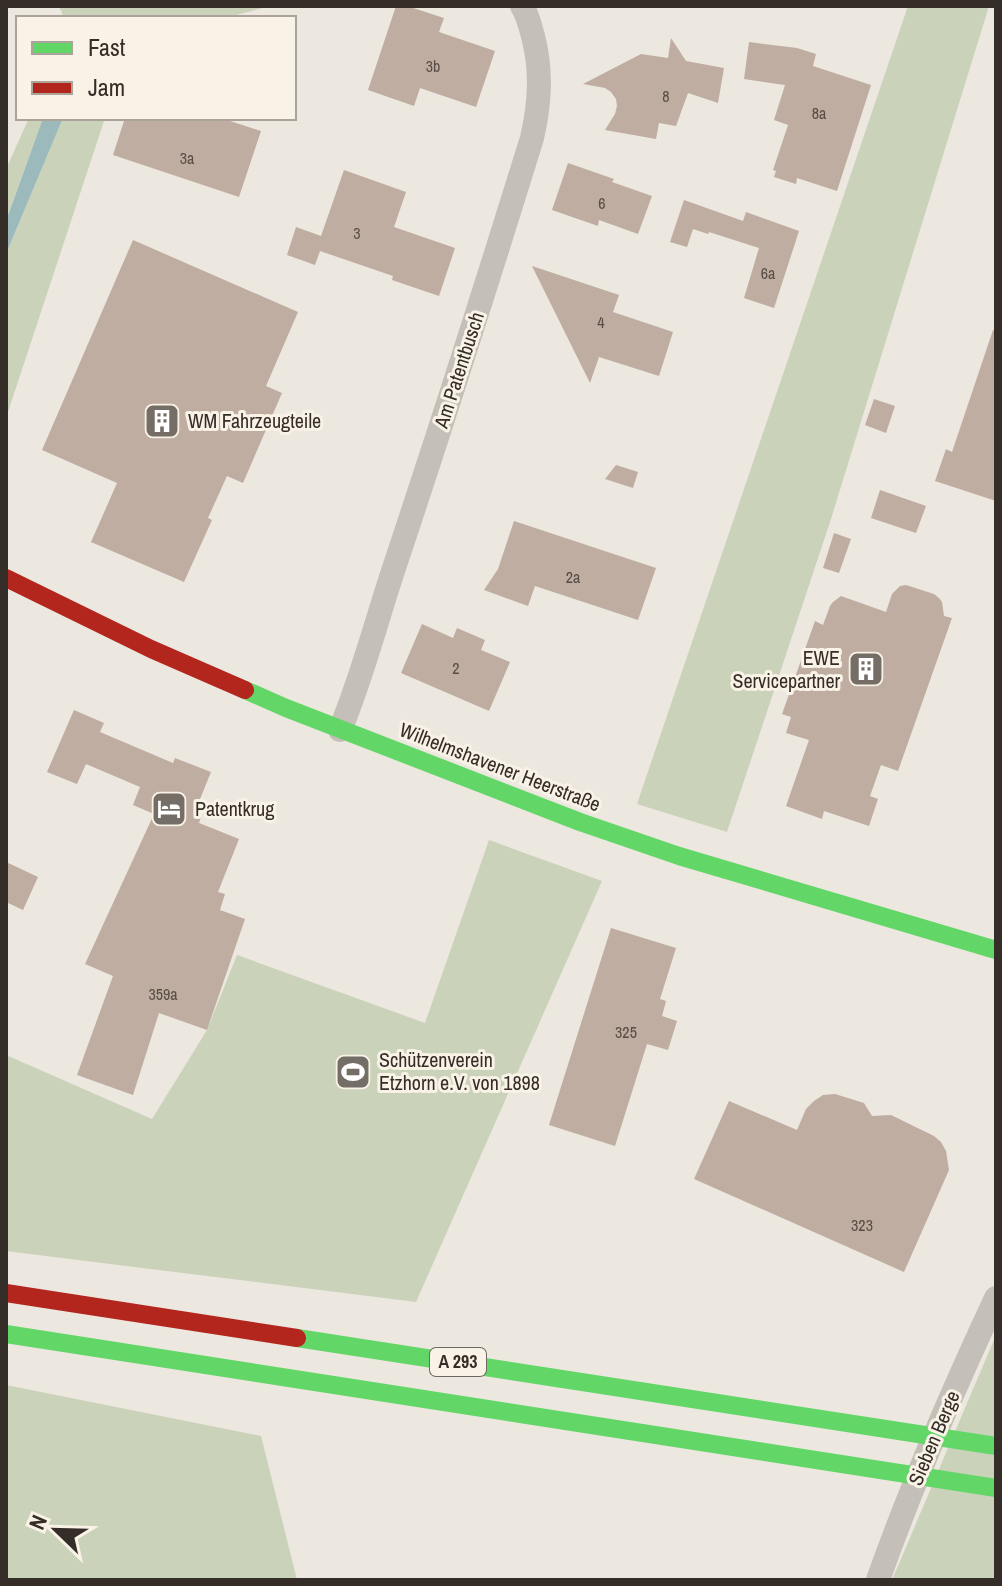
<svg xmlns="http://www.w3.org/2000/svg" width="1002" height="1586" font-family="'Archivo Narrow',sans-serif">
<rect width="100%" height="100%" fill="#ece7df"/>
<path fill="#cbd2ba" d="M59,6h211l-45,12h-161z
M908,6h81l-158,513 -104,313 -90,-28z
M29,118h14l-37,102v-51z
M63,118h42l-99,300v-164z
M489,840l113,41 -186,421 -410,-51v-196l146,64 55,-89 30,-75 188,68z
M996,1335v245h-104z
M6,1385l255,51 36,144h-291z"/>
<path fill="#9cbabc" d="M43,118h20l-57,136v-33z"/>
<path fill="#bfada1" d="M396,6h11l37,12 -5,14 56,19 -19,56 -56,-19 -6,18 -46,-16z
M671,38l15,23 38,7 -6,35 -30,-10 -12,33 -17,-3 -3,16 -51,-9 10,-16 2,-8 -1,-7 -5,-7 -6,-4 -22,-4 58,-30 27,4z
M749,42l48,6 19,6 -3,12 58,19 -34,106 -40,-13 -1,6 -22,-7 2,-6 -3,-1 15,-45 -14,-5 11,-35 -41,-6z
M125,118h96l40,13 -22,66 -126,-42z
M568,163l46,16 -2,3 40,14 -14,38 -39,-14 -1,6 -46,-16z
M344,170l62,22 -12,35 61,21 -16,48 -47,-16 1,-4 -73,-25 -5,14 -28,-10 9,-28 25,9z
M684,200l59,21 3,-9 53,19 -25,77 -30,-10 15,-50 -50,-16 -1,2 -15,-5 -6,18 -17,-5z
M133,240l165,72 -32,74 16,7 -39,90 -16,-7 -19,42 4,2 -28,62 -93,-40 26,-59 -75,-33z
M532,266l87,29 -6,17 60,20 -14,44 -60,-19 -9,26z
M993,330l3,1v170l-61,-20 11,-32 6,3z
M874,399l21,7 -9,27 -21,-8z
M616,465l22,7 -5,16 -28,-9z
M880,490l46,16 -10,27 -45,-15z
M514,521l142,47 -18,52 -103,-34 -7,20 -44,-16 14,-21z
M834,533l17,6 -12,34 -16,-5z
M906,585l28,9 5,4 3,4 2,14 8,2 -54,153 -17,-6 -11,31 8,3 -9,27 -45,-15 -2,8 -36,-13 23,-66 -23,-7 5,-16 -9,-3 33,-93 8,4 7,-19 3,-4 8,-6 45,16 6,-18 8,-8z
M422,624l31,14 4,-10 28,12 -4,10 29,12 -21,49 -88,-38z
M74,710l30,13 -4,9 73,31 2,-5 36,14 -17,42 7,3 -2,6 40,16 -21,53 7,2 -5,16 25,9 -38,111 -48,-17 -26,82 -56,-20 36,-99 -28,-12 69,-150 -21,-9 7,-18 -54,-23 -9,20 -30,-12z
M6,862l32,15 -15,33 -17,-8z
M611,928l65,20 -16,51 6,2 -4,15 15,5 -9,29 -21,-6 -32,102 -66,-21z
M835,1094l29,9 8,13 19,-1 43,21 7,6 5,9 3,19 -45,102 -210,-93 35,-78 68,29 9,-21 8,-8 9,-6z"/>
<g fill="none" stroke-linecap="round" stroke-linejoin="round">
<path stroke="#c5bfb9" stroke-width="24" d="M340,730c23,-55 37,-112 56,-168 47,-141 92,-282 136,-424 8,-35 10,-67 1,-102 -3,-10 -5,-21 -11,-30
M878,1580c34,-96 75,-190 118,-282"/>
<path stroke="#63d668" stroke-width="18" d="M245,690l41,18 294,114 99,34 317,94
M6,1334l990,154
M297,1338l699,108"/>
<path stroke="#b3261e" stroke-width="18" d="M6,578l145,71 94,41
M6,1293l291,45"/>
</g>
<defs>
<symbol id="building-square" viewBox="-11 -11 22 22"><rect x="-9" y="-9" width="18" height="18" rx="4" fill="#756e67" stroke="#f9f2e7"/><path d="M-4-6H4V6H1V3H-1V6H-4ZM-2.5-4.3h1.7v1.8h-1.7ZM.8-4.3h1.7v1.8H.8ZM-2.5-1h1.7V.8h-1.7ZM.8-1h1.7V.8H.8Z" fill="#fff"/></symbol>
<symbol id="hotel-square" viewBox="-11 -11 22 22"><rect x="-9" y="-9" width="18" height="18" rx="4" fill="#756e67" stroke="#f9f2e7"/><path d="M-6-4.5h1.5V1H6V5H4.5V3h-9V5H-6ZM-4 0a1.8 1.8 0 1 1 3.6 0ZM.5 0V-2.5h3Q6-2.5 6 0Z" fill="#fff"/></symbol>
<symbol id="stadium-square" viewBox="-11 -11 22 22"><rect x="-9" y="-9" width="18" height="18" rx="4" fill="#756e67" stroke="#f9f2e7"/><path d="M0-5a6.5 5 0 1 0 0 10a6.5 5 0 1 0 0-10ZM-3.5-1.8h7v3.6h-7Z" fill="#fff"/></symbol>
</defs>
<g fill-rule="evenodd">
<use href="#building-square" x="142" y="401" width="40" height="40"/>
<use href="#building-square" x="846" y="649" width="40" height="40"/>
<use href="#hotel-square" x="149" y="789" width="40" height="40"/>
<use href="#stadium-square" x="333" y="1052" width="40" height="40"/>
</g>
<g text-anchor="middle" stroke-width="6" stroke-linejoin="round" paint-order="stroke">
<g font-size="16" fill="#584d46">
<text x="433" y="72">3b</text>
<text x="666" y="102">8</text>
<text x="819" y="119">8a</text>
<text x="187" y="164">3a</text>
<text x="602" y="209">6</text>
<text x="357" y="239">3</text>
<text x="768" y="279">6a</text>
<text x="601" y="328">4</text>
<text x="573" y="583">2a</text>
<text x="456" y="674">2</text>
<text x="163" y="1000">359a</text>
<text x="626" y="1038">325</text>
<text x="862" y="1231">323</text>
</g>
<rect fill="#f9f2e7" stroke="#706861" stroke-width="2" x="430" y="1348" width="56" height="28" rx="6"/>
<g font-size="18" font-weight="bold" fill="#352d27">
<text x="458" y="1368">A 293</text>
</g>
<g font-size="20" fill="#352d27" stroke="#f9f2e7">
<text transform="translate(459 370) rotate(-72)" y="7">Am Patentbusch</text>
<text transform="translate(500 767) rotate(21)" y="7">Wilhelmshavener Heerstraße</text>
<text transform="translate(934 1438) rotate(-67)" y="7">Sieben Berge</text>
</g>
<g font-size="20" fill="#352d27" stroke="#f9f2e7" text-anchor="start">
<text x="188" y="428">WM Fahrzeugteile</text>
<text x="840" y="665" text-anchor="end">EWE<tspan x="840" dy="23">Servicepartner</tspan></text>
<text x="195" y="816">Patentkrug</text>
<text x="379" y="1067">Schützenverein<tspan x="379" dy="23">Etzhorn e.V. von 1898</tspan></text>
</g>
</g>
<rect width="1002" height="1586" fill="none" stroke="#352d27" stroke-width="16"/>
<rect x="16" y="16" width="280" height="104" fill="#f9f2e7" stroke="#aba39a" stroke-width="2"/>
<rect x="32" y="42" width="40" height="12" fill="#63d668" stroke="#aba39a" stroke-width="2"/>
<text x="88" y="56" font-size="24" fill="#352d27">Fast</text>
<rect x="32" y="82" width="40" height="12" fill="#b3261e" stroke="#aba39a" stroke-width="2"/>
<text x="88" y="96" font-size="24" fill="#352d27">Jam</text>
<g transform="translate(56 1530) rotate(293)" stroke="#f9f2e7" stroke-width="6" paint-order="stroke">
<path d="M0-6L14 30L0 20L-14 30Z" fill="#352d27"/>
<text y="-12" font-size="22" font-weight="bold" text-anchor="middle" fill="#352d27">N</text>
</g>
</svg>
